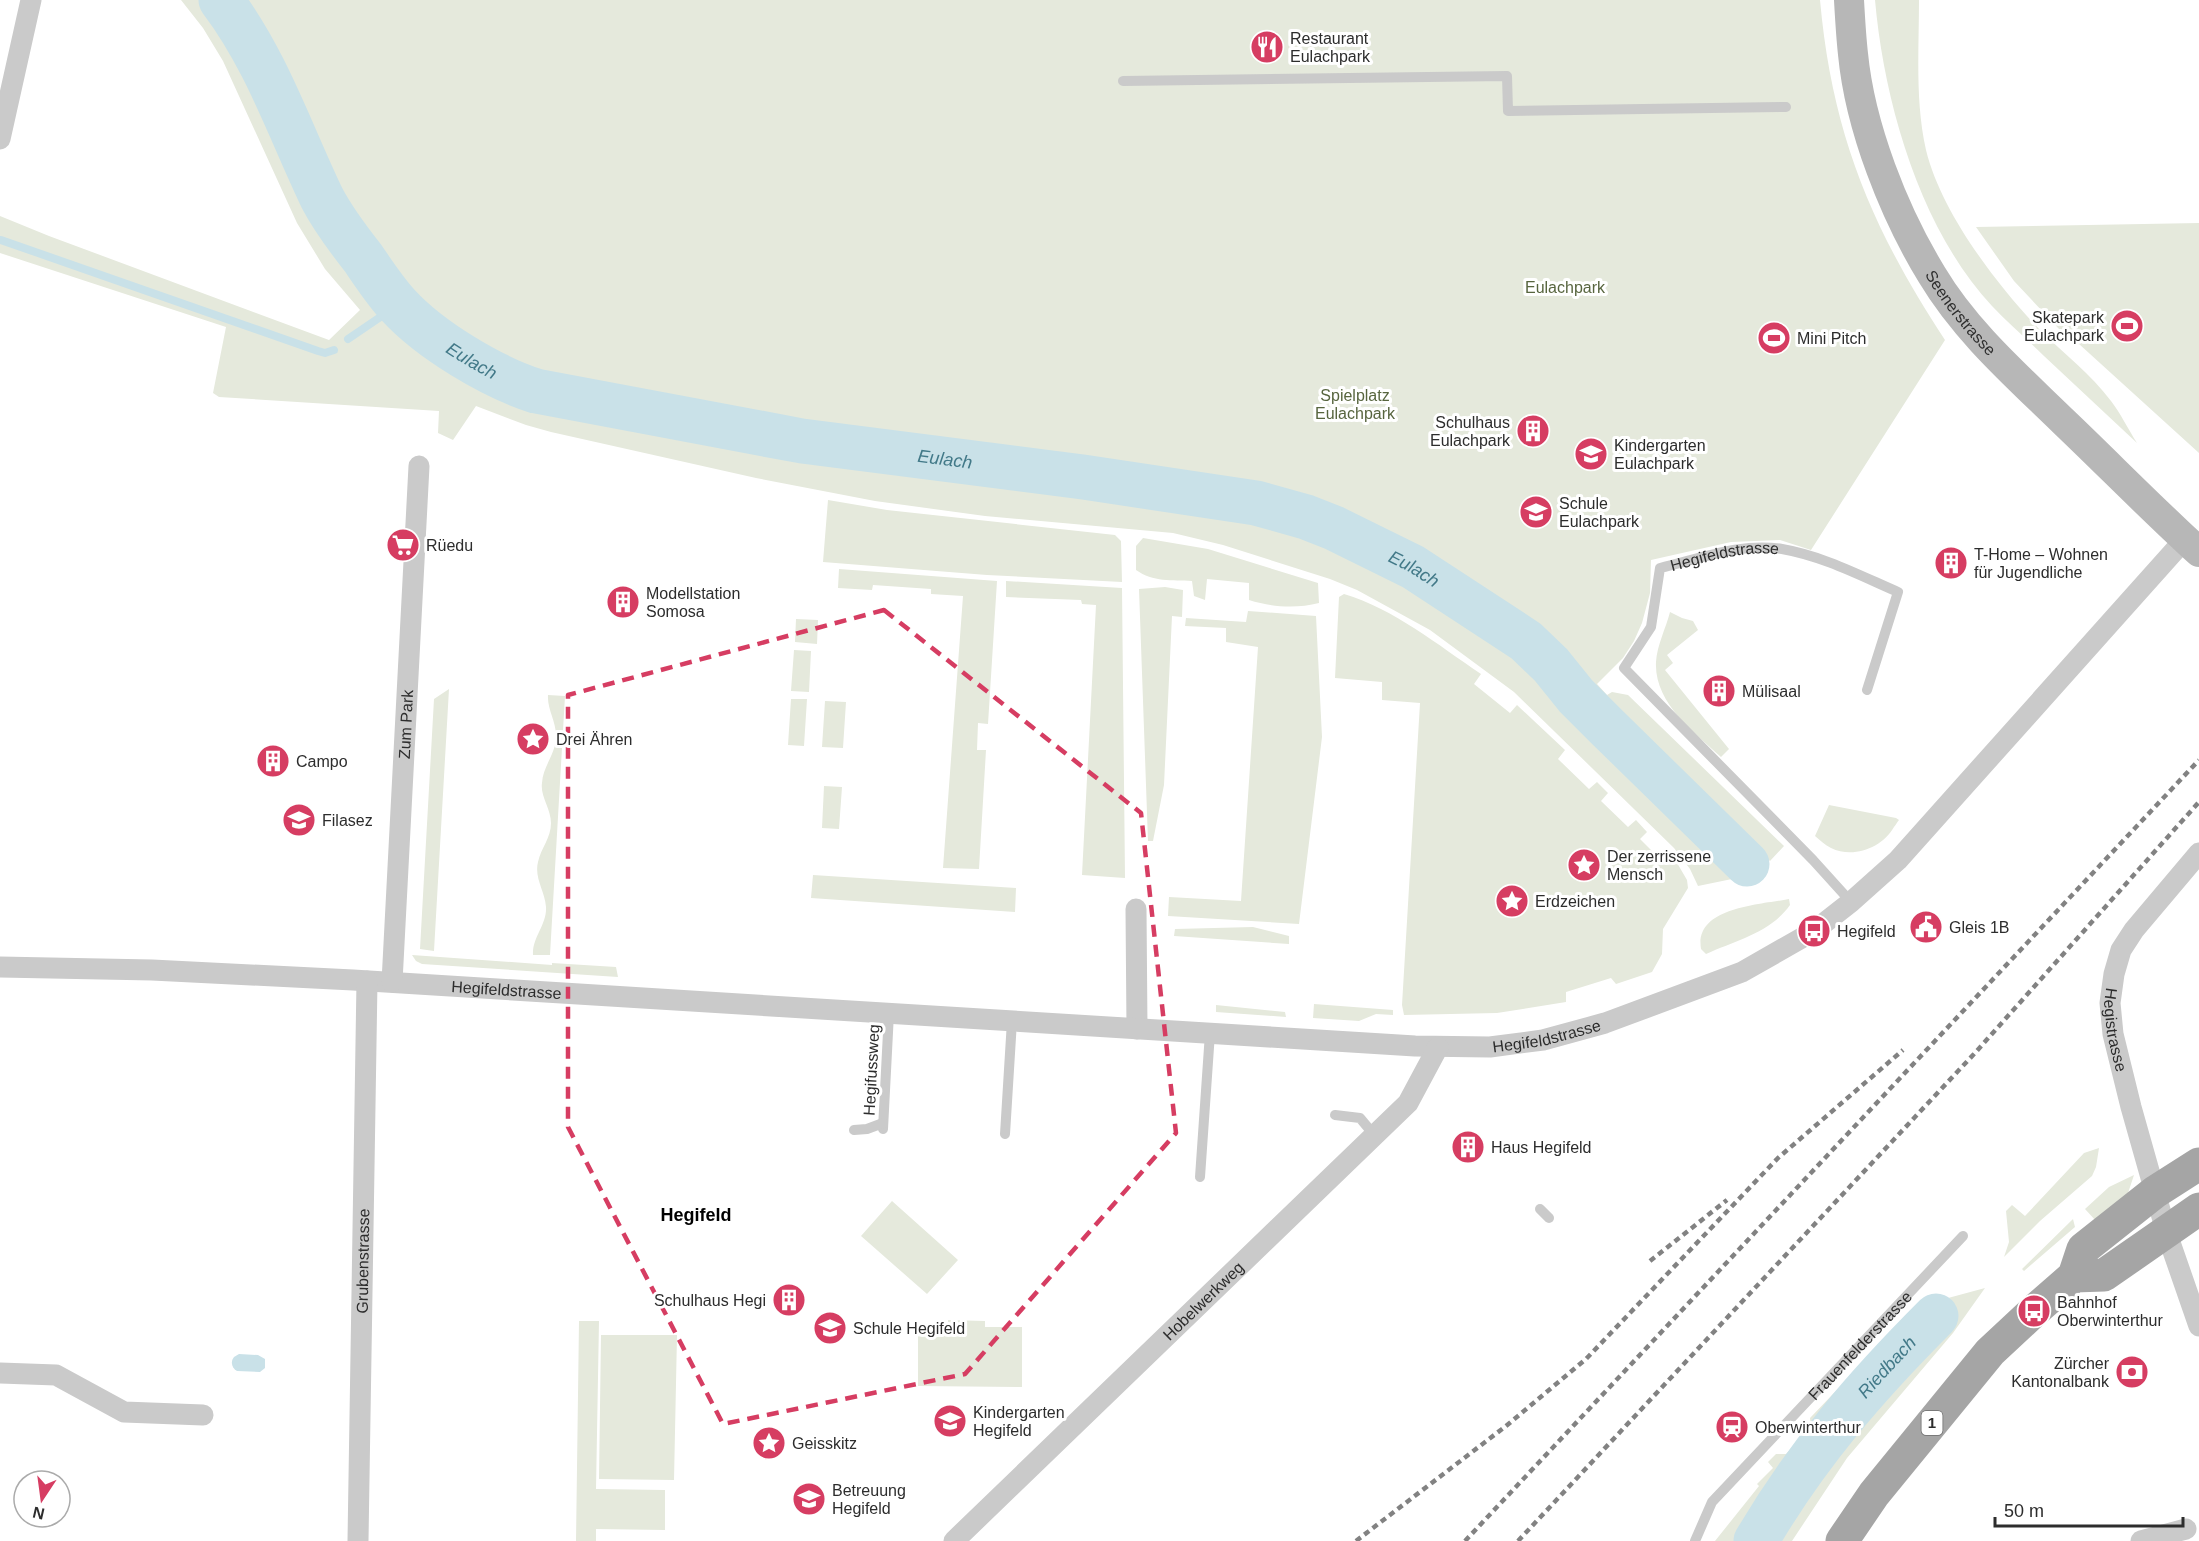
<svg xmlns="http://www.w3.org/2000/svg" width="2199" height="1541" font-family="Arial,sans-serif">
<rect width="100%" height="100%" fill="#fff"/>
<path fill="#e5e9dc" d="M181,0h1639c12,134 52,229 125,340l-134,210 -31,-10 -49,2 -80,18 -1,33 -8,30 -8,18 -11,17 -26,26 10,11 5,-3 16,3 156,151 -14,15 -11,-10 -27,28 -34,7 -8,-17 -16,-21 -160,-156 -84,-62 -73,-40 -27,-11 -107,-34 -50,-12 -188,-17 -110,-15 -119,-23 -205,-46 -25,-7 -50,-19 -23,34 -15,-7 1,-22 -220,-14 -6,-4 13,-66 -226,-74v-37l49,20 280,104 31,-30 -35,-41 -28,-46 -74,-162 -20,-33z
M1875,0h44c0,50 -4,101 7,150 15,62 70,134 114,180 23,23 51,44 71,71 10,13 17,28 26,42 -31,-29 -62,-58 -93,-87 -17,-17 -36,-33 -52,-50 -72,-77 -108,-204 -117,-306z
M2199,223v230l-120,-109 -4,2 -61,-65 -38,-54z
M828,500l59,10 228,25 6,6 1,41 -135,-7 -164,-13z
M1143,538l65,11 110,34 1,20c-23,6 -48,4 -70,-3v-17l-42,-4 -2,21 -11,-4 -2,-15c-20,-1 -39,1 -56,-11v-24z
M839,569l158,12 -9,143 -10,-1 -1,27h9l-7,119 -36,-1 20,-272 -32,-2v-5l-58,-4 -1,5 -34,-2z
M1006,581l116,7 3,290 -43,-3 14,-270 -14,-1 -1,-4 -75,-3z
M1165,587l18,3 -1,27 -10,-1 -8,169 -11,56h-5l-9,-252z
M1344,594c50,15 94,51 137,80l-7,10 36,29 7,-8 48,45 -7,9 31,30 8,-7 11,11 -7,8 27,26 8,-7 11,12 -7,7 25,25 8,-8 14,24 1,8 -25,41 -1,25 -10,18 -36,12 -5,-6 -45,14v10l-69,11 -93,2 -2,-10 18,-302 -38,-3v-18l-47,-4 4,-81z
M1248,611l68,5 6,121 -23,187 -131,-8 1,-19 72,4 17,-254 -32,-5v-14l-41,-2 1,-8 60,4z
M1670,612l12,6 11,3 5,9 -31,25 6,8 -8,7 64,79 -8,8c-27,-25 -67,-54 -65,-95 1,-17 10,-34 14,-50z
M796,619l22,1 -1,24 -22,-2z
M794,650l17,1 -2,41 -18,-1z
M449,689l-15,262 -14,-2 14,-250z
M548,695l17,1 -15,259h-17c-1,-18 14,-30 13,-48 -1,-16 -12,-29 -8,-45 3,-14 13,-24 13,-39 0,-14 -11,-27 -9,-40 1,-18 15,-30 14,-48 0,-14 -9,-26 -8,-40z
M791,699h16l-3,47 -16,-1z
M825,701l21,1 -3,46 -21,-1z
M824,786l18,1 -3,42 -17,-1z
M1829,805l67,13 3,2c-2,2 -3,5 -5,7 -12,21 -41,32 -63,21 -6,-3 -11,-8 -16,-12z
M813,875l203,13 -1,24 -204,-14z
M1789,899l1,6c-20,28 -54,35 -84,49l-5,-5c-7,-42 59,-44 88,-50z
M1253,927l36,9v8l-115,-8 1,-7z
M412,955l140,10v-2l64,4 2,10 -196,-13 -6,-3z
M1314,1004l79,6v5l-17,-1 -17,7 -46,-3z
M1216,1005l69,7 1,5 -70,-5z
M2099,1148l-3,19 -4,9 -52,45 -36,36 5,-15 -3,-31 6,-6 13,11 59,-63z
M2134,1175l-6,18 -32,28 -11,-12 24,-22z
M892,1201l66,59 -31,34 -66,-58z
M2073,1219l2,8 -51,44 -2,-2z
M1985,1288l-32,45 -106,125 -55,83h-77l44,-55 -2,-2 16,-16 -5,-6 8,-8h10l25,-27 -1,-9 112,-117 4,3z
M948,1320l37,1v6h37v60l-104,-1v-52h30z
M579,1321h20l-3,168 69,1v40l-69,-1v12h-20z
M601,1335h76l-3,145 -75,-1z"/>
<path fill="#c9e1e8" d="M239,1354l19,1 7,4v9l-5,4 -23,-1c-5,-3 -7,-9 -3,-14z"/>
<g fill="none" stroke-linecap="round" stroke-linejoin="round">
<path stroke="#c9e1e8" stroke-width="8" d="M1,240l317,111 7,2 9,-3
M348,339l50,-34"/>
<g stroke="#c9e1e8" stroke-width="45">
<path id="s1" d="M221,0c45,59 69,131 101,198 11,21 26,41 41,60 11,16 22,33 35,47 32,35 94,72 138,86l266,50 281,36 173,26 50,14 28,11 79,39 113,74 25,24 25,31 31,31 140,137"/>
<path id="s2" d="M1756,1541c51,-87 110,-155 180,-225"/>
</g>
<g stroke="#cacaca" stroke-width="10">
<path d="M1123,81l384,-5 1,35 278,-4"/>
<path id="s3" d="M1851,902l-38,-42 -189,-192 27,-41 9,-59c39,-9 82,-26 122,-19 41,7 79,27 116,43l-31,98"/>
<path d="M1335,1115l25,3 15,18"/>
<path d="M883,1129l6,-116"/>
<path d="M854,1130l13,-1 16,-6"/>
<path d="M1005,1134l7,-113"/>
<path d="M1200,1177l10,-144"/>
<path d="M1540,1209l9,9"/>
<path id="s4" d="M1695,1541l17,-39 251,-266"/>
</g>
<g stroke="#cacaca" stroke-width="21">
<path d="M0,139l31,-139"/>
<path id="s5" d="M2199,853l-65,77 -13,20 -7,24 -4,29 3,31 18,73 35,124 33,95"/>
<path d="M1136,909l1,120"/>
<path id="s6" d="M0,967l152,3 201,10 1062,66 75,1 53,-7 62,-17 137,-51 72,-41 37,-29 47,-42 287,-321"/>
<path id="s7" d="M392,982l27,-516"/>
<path d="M0,1373l56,2 68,37 79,3"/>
<path id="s8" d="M358,1541l9,-560"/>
<path id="s9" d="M954,1541l454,-438 30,-56"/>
<path d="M2141,1541l45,-12"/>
</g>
<path stroke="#b7b7b7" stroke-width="30" id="s10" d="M1849,0c1,18 2,36 4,54 7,73 41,159 79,221 34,57 86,102 133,148 45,43 88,87 134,129"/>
<path stroke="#a5a5a5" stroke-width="33" d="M2074,1276l30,-1 95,-66
M1842,1541l32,-47 116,-142 44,-41 40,-35 9,-27 72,-57 44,-28"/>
<path stroke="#828282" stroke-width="4.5" stroke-dasharray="6 4.5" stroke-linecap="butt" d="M1650,1261l77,-61
M1356,1541l150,-115 80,-67 192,-201 125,-108
M1465,1541l734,-781
M1518,1541l456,-487 225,-252"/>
</g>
<path fill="none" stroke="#d63d62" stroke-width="4.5" stroke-dasharray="12 8" stroke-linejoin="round" d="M884,610l257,203 35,320 -211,241 -242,50 -155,-297v-432z"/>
<defs>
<symbol id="restaurant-disc" viewBox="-11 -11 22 22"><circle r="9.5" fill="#d63d62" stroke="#fff"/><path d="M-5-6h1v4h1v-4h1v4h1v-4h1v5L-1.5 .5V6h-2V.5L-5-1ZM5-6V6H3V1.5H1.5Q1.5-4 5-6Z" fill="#fff"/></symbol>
<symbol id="stadium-disc" viewBox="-11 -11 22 22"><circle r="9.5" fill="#d63d62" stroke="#fff"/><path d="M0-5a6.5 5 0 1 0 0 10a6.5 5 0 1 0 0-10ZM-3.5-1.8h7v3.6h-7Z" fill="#fff"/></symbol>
<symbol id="building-disc" viewBox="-11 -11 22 22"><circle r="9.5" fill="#d63d62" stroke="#fff"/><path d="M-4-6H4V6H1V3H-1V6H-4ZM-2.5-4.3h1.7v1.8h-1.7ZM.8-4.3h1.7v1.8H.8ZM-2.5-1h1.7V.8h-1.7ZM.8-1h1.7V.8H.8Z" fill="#fff"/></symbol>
<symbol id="school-disc" viewBox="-11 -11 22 22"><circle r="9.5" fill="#d63d62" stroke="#fff"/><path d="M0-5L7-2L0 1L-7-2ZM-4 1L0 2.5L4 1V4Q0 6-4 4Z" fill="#fff"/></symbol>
<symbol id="supermarket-disc" viewBox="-11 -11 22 22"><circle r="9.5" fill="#d63d62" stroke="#fff"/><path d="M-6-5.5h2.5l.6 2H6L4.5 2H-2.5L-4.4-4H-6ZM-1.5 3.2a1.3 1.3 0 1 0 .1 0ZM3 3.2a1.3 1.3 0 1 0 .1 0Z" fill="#fff"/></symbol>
<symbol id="sight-disc" viewBox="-11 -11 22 22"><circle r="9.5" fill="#d63d62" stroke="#fff"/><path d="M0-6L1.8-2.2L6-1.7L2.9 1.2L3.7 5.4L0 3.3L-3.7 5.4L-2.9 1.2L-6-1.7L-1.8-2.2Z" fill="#fff"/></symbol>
<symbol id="civic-disc" viewBox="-11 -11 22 22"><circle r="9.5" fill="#d63d62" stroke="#fff"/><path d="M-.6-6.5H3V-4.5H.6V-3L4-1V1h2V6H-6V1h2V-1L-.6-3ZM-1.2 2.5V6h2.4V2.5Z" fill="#fff"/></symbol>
<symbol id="bus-disc" viewBox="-11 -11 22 22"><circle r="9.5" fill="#d63d62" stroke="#fff"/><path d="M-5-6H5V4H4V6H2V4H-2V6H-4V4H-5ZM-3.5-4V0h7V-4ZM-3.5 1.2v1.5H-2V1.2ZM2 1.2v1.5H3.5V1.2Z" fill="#fff"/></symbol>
<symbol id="bank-disc" viewBox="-11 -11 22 22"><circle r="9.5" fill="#d63d62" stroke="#fff"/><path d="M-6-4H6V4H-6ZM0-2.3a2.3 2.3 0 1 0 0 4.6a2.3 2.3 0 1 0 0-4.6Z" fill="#fff"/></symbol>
<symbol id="station-disc" viewBox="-11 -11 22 22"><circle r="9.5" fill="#d63d62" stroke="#fff"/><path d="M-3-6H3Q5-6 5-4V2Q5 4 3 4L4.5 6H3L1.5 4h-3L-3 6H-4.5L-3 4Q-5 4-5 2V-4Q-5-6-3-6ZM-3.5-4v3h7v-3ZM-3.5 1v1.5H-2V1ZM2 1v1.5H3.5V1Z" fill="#fff"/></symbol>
</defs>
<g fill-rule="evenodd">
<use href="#restaurant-disc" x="1248" y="28" width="38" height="38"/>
<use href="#stadium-disc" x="2108" y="307" width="38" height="38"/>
<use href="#stadium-disc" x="1755" y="319" width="38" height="38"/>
<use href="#building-disc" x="1514" y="412" width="38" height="38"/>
<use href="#school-disc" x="1572" y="435" width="38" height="38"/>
<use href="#school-disc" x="1517" y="493" width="38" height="38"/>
<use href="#supermarket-disc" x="384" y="526" width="38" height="38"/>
<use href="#building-disc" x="1932" y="544" width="38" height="38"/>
<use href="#building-disc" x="604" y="583" width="38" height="38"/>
<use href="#building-disc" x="1700" y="672" width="38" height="38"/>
<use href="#sight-disc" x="514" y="720" width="38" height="38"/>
<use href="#building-disc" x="254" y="742" width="38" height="38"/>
<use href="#school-disc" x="280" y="801" width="38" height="38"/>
<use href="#sight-disc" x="1565" y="846" width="38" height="38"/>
<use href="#sight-disc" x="1493" y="882" width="38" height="38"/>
<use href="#civic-disc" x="1907" y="908" width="38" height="38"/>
<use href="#bus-disc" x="1795" y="912" width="38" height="38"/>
<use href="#building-disc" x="1449" y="1128" width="38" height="38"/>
<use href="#building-disc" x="770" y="1281" width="38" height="38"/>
<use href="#bus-disc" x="2015" y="1292" width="38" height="38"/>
<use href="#school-disc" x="811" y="1309" width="38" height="38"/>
<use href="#bank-disc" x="2113" y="1353" width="38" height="38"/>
<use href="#school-disc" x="931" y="1402" width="38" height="38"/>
<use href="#station-disc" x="1713" y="1408" width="38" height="38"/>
<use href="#sight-disc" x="750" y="1424" width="38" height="38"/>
<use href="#school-disc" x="790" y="1480" width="38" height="38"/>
</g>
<g text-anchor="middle" stroke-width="6" stroke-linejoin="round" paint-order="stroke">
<rect fill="#fff" stroke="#6c6c6c" stroke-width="1.5" x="1921.5" y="1411" width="21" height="24" rx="4.5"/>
<g font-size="15" font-weight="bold" fill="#2d2d2d">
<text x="1932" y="1428">1</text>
</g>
<g font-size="16" fill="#2d2d2d" stroke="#fff" text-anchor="start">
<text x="1290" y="44">Restaurant<tspan x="1290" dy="18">Eulachpark</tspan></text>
<text x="2104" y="323" text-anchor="end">Skatepark<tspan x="2104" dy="18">Eulachpark</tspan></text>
<text x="1797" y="344">Mini Pitch</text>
<text x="1510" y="428" text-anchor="end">Schulhaus<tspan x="1510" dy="18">Eulachpark</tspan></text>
<text x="1614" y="451">Kindergarten<tspan x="1614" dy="18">Eulachpark</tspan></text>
<text x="1559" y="509">Schule<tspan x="1559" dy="18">Eulachpark</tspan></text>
<text x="426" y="551">Rüedu</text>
<text x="1974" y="560">T-Home – Wohnen<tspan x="1974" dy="18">für Jugendliche</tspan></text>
<text x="646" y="599">Modellstation<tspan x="646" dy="18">Somosa</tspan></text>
<text x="1742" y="697">Mülisaal</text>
<text x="556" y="745">Drei Ähren</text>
<text x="296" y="767">Campo</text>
<text x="322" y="826">Filasez</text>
<text x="1607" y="862">Der zerrissene<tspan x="1607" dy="18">Mensch</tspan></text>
<text x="1535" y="907">Erdzeichen</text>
<text x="1949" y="933">Gleis 1B</text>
<text x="1837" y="937">Hegifeld</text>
<text x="1491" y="1153">Haus Hegifeld</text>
<text x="766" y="1306" text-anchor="end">Schulhaus Hegi</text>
<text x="2057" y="1308">Bahnhof<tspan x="2057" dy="18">Oberwinterthur</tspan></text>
<text x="853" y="1334">Schule Hegifeld</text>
<text x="2109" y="1369" text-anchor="end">Zürcher<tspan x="2109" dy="18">Kantonalbank</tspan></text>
<text x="973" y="1418">Kindergarten<tspan x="973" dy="18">Hegifeld</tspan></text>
<text x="1755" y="1433">Oberwinterthur</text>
<text x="792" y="1449">Geisskitz</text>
<text x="832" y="1496">Betreuung<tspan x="832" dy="18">Hegifeld</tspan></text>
</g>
<g font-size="16" fill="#57653e" stroke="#fff">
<text x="1565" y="293">Eulachpark</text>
<text x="1355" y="401">Spielplatz<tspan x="1355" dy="18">Eulachpark</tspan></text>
</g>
<g font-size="16" fill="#2d2d2d" stroke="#fff">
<text dy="6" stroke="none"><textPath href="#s10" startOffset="338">Seenerstrasse</textPath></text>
<text dy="6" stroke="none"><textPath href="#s3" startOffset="501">Hegifeldstrasse</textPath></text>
<text dy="6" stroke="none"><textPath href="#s7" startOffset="258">Zum Park</textPath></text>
<text dy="6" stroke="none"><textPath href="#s6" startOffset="507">Hegifeldstrasse</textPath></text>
<text dy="6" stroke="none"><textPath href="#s5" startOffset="206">Hegistrasse</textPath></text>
<text dy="6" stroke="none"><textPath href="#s6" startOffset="1550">Hegifeldstrasse</textPath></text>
<text transform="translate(871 1070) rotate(-87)" y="6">Hegifussweg</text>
<text dy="6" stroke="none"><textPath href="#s8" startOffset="280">Grubenstrasse</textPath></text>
<text dy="6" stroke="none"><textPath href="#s9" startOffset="346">Hobelwerkweg</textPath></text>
<text dy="6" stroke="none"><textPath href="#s4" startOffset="258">Frauenfelderstrasse</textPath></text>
</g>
<g font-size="18" font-style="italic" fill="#427988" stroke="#fff">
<text dy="6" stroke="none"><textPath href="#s1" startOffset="447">Eulach</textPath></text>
<text dy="6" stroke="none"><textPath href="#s1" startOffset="933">Eulach</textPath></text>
<text dy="6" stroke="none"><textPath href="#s1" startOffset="1419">Eulach</textPath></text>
<text dy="6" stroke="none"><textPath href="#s2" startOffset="218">Riedbach</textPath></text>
</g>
<g font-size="18" font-weight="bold" fill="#000" stroke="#fff">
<text x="696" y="1221">Hegifeld</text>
</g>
</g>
<g transform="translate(42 1499) rotate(193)"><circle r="28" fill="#ffffff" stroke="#ababab" stroke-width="1.5"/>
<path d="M0-4.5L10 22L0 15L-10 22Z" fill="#d63d62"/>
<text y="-9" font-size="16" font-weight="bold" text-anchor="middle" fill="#2d2d2d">N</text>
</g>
<path d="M1995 1517v9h188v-9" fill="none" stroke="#2d2d2d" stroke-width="3"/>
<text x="2004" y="1517" font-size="18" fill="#2d2d2d" stroke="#ffffff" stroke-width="4.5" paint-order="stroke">50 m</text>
</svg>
